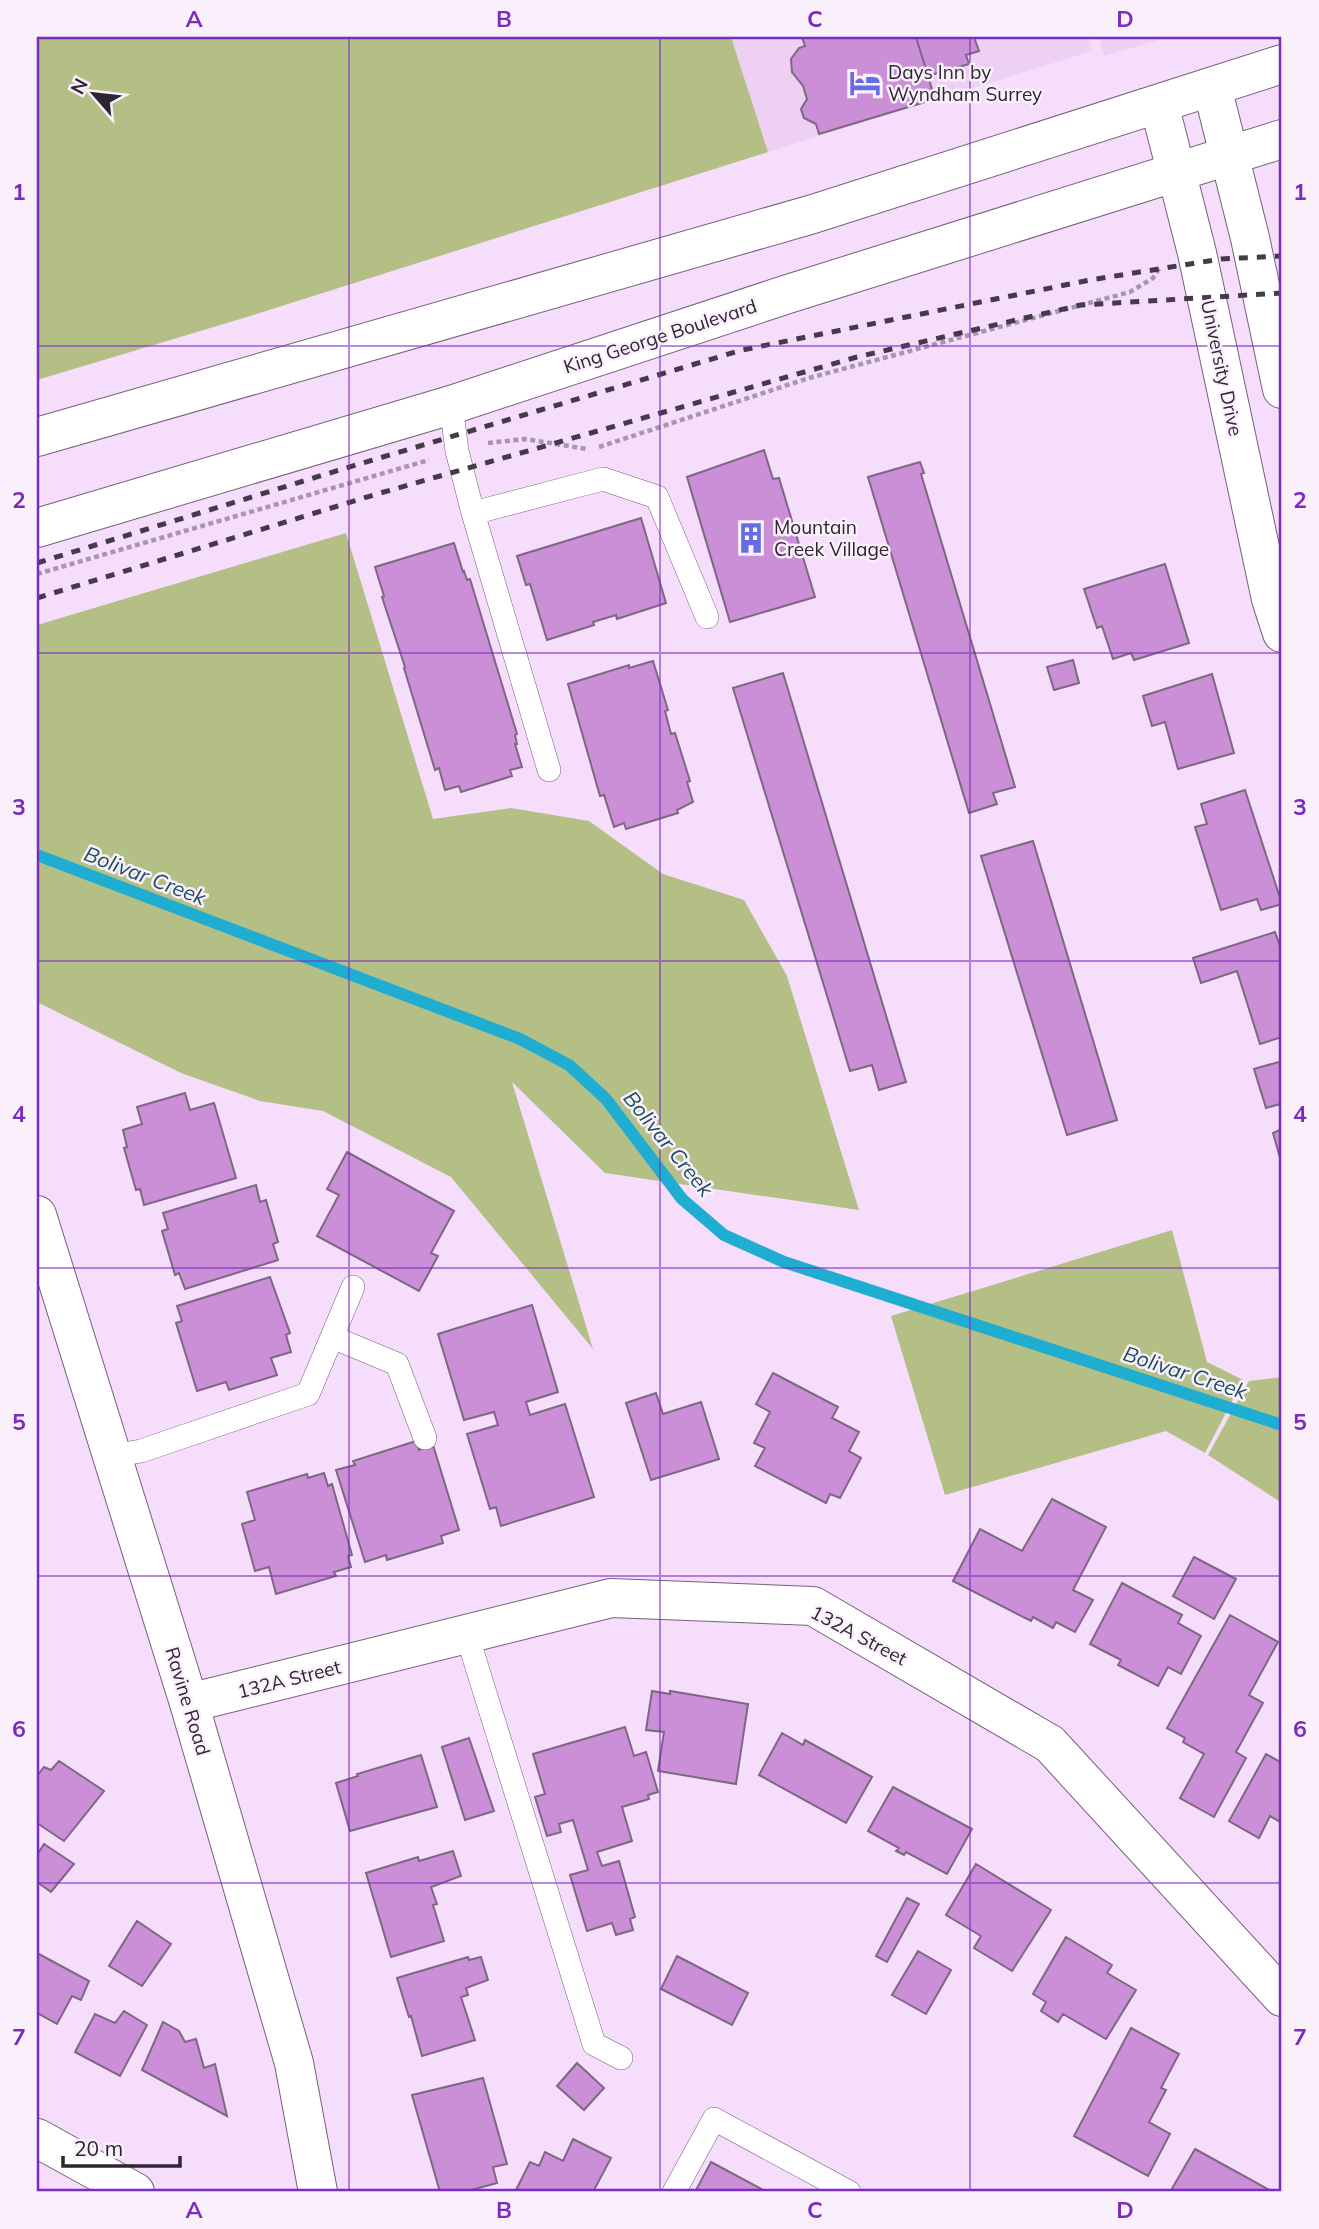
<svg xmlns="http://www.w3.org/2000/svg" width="1319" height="2229" font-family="Mulish,sans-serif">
<rect width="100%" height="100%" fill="#f5ddfb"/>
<path fill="#edd0f4" d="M731,37h357l4,14 -324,101z
M1099,37h70l-65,19z"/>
<path fill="#b3bf85" d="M37,37h694l37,115 -521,165 -210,63z
M346,533l87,286 78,-11 78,13 74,53 81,26 43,76 72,234 -254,-37 -93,-91 81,267 -142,-172 -128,-66 -63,-10 -79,-28 -144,-71v-377z
M1172,1230l35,132 36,18 -38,73 -39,-22 -221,64 -54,-179z
M1282,1377v126l-74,-48 41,-74z"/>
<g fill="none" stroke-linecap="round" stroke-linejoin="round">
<path stroke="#20add2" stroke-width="12" d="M37,855l483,184 49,26 37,34 76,100 42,36 60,27 498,163"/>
</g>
<path fill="#cb8fd8" stroke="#7d6782" stroke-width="2" d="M802,37h114l19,62 -116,35 -3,-10 -12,-6 -3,-9 6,-10 -4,-13 -11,-14 -1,-13 8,-11 6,-2z
M916,37h58l5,14 -13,4 3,9 -41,12z
M764,450l9,29 6,-1 36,119 -85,25 -43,-145z
M920,462l4,11 -3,1 94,313 -22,6 4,11 -28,9 -101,-336z
M641,518l25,85 -49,16 -1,-4 -23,7 1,3 -47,15 -17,-56 -4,1 -9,-29z
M454,543l9,29 1,-1 3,9 3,-1 47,155 -2,1 2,9h-2l7,23 -12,3 2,6 -51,16 -2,-6 -14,4 -6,-22 -4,2 -31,-102 1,-1 -23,-70 2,-1 -9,-29z
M1165,564l24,79 -55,17 -3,-7 -18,6 -11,-33 -5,2 -13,-39z
M1073,660l6,23 -25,7 -7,-23z
M653,661l15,49 -3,1 6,23 4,-1 15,48 -3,1 6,20 -16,8 1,3 -52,16 -2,-6 -10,4 -10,-32 -4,1 -32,-112 61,-19v3z
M783,673l123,409 -27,8 -7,-25 -22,6 -117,-383z
M1212,674l22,79 -56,16 -13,-47 -13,4 -9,-30z
M1245,790l37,114 -21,6 -4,-11 -36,11 -26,-83 12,-3 -6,-20z
M1033,841l84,279 -50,15 -86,-279z
M1275,932l7,20v85l-22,7 -23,-73 -36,12 -8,-25z
M1282,1061v51l-2,-8 -14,4 -12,-39z
M185,1093l5,17 24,-7 22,75 -92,27 -4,-16 -4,1 -12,-42 3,-1 -4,-17 19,-6 -5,-17z
M1282,1129v36l-9,-32z
M347,1152l107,59 -23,42 7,3 -19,35 -102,-55 22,-41 -12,-6z
M256,1185l4,17 6,-2 12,42 -5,2 5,16 -93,29 -6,-16 -4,2 -13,-44 6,-2 -5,-16z
M270,1277l20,56 -4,2 5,17 -20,6 6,17 -48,15 -3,-8 -29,9 -21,-68 6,-2 -5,-15z
M532,1305l26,87 -32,10 4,13 35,-11 29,93 -93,29 -5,-19 -6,2 -23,-75 31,-9 -4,-13 -30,8 -26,-86z
M773,1373l65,34 -6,11 27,14 -10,19 12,7 -21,40 -10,-4 -4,9 -71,-37 10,-18 -11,-5 16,-31 -14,-8z
M656,1393l7,21 38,-12 18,57 -68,21 -25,-77z
M416,1441l3,9 14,-5 26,85 -18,6 2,7 -56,17 -1,-5 -21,7 -29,-92 19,-5 -2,-4z
M324,1473l4,13 4,-2 20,71 -4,1 3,11 -17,5 2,4 -60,18 -7,-27 -14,4 -13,-47 13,-4 -8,-28 60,-18 1,4z
M1052,1499l54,28 -33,63 20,10 -18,32 -19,-10 -3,6 -20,-11 -2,4 -78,-40 27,-52 42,22z
M1194,1557l42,22 -22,40 -41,-23z
M1122,1583l60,32 -4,8 23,13 -20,38 -13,-7 -10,19 -40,-21 3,-5 -31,-16z
M1230,1615l48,27 -29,53 14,8 -27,49 10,6 -32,59 -34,-19 24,-44 -21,-12 2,-4 -18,-10z
M652,1691l18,3v-3l78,13 -12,80 -78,-13 6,-39 -18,-2z
M625,1727l9,29 12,-4 12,40 -10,3 1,4 -27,8 10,34 -35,11 5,14 17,-5 16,56 -5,2 3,11 -17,5 -4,-12 -25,8 -17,-56 18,-5 -15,-50 -14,4 2,8 -14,4 -12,-39 10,-3 -12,-40z
M782,1733l21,12 2,-5 67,37 -26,46 -87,-48z
M469,1738l25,73 -29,9 -23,-73z
M1266,1754l16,9v60l-12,-7 -11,22 -30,-17z
M421,1755l16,52 -87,24 -14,-48 22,-7 -1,-2z
M59,1761l45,30 -40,50 -27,-18v-47l7,-9 7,3z
M893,1787l79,42 -25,45 -41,-22 -2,3 -8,-4 3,-3 -31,-17z
M44,1844l30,20 -23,28 -14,-10v-27z
M453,1851l8,25 -30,11 6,17 -4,1 11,36 -53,16 -25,-84 52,-16 1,4z
M976,1864l75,46 -39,61 -38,-23 7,-12 -35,-21z
M907,1898l12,6 -32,58 -11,-6z
M137,1921l34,23 -29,42 -33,-20z
M1066,1937l46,28 -5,8 29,17 -30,49 -43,-25 -5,8 -17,-11 5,-9 -13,-8z
M918,1951l33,19 -25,44 -34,-19z
M37,1953l52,28 -8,19 -9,-4 -15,28 -20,-11z
M677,1956l71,37 -16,32 -71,-36z
M468,1957l1,3 12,-3 7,23 -22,8 2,7 -7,2 14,43 -53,16 -11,-40 -2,1 -12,-39z
M124,2011l23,14 -27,51 -45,-24 20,-38 20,9z
M163,2022l16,9 6,11 11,-3 8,29 11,-4 12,52 -85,-46z
M1131,2028l48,26 -18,34 5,2 -17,32 21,12 -22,42 -74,-40z
M577,2063l27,25 -20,22 -27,-24z
M483,2078l24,86 -14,3 4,16 -33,9h-24l-28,-97z
M573,2139l38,19 -18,34h-78l15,-30 9,4 6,-14 18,9z
M1195,2149l78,43h-103z
M711,2162l56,30h-72z"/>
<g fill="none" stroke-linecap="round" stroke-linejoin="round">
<defs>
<path id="lane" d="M451,405l6,46 16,62 76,257
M473,513l130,-34 54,18 50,120
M332,1337l65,27 28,74
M112,1456l29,-5 167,-57 45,-107
M467,1635l127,409 27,14
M674,2192l40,-73 135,73"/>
<path id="street" d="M37,1215l152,488 105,360 24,129
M189,1703l422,-105 202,8 237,138 232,253"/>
<path id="secondary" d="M1212,87l38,151 32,151
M1159,104l38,149 74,346 11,34
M37,2138l98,54"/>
<path id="primary" d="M37,437l776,-223 469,-150
M37,528l414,-123 337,-111 494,-155"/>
</defs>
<use href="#lane" stroke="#76607a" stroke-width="24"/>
<use href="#street" stroke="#76607a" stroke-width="40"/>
<use href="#secondary" stroke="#76607a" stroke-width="40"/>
<use href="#primary" stroke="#76607a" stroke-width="40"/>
<path stroke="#a896ac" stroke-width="4.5" stroke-dasharray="5 3.5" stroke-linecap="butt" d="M488,443l37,-4 62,10
M599,447l210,-69 321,-86 23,-14 7,-11
M37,574l392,-114"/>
<use href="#lane" stroke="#fff" stroke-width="23"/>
<use href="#street" stroke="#fff" stroke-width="38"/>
<use href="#secondary" stroke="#fff" stroke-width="38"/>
<use href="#primary" stroke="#fff" stroke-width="38"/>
<path stroke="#453a48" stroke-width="5" stroke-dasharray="9 9" stroke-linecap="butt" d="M37,563l309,-95 396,-118 348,-70 131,-21 61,-3
M37,598l340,-104 480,-137 224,-52 201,-12"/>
</g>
<path fill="none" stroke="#7b2cbf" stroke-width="2" stroke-opacity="0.55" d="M349,37v2155M660,37v2155M970,37v2155M37,346h1245M37,653h1245M37,961h1245M37,1268h1245M37,1576h1245M37,1883h1245"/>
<defs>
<symbol id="hotel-bare" viewBox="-9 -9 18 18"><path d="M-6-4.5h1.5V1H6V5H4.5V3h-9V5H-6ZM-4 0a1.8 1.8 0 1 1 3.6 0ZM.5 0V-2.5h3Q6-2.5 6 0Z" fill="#666ce4" stroke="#faf0fc" stroke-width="2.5" paint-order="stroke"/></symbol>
<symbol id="building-bare" viewBox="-9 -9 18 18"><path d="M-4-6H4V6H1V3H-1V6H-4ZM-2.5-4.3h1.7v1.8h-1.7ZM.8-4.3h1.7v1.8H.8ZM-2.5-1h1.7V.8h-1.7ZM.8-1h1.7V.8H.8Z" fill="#666ce4" stroke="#faf0fc" stroke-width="2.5" paint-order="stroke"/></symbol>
</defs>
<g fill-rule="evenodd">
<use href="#hotel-bare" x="843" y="61" width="44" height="44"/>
<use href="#building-bare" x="729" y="516" width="44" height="44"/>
</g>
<g text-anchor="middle" stroke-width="5" stroke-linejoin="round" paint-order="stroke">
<g font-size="19" fill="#2e2530" stroke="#faf0fc" text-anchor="start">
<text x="888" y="79">Days Inn by<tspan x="888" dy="22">Wyndham Surrey</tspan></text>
<text x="774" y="534">Mountain<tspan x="774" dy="22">Creek Village</tspan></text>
</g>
<g font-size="19" fill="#2e2530" stroke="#faf0fc">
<text transform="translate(660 336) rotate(-18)" y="7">King George Boulevard</text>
<text transform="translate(1222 368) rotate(78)" y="7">University Drive</text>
<text transform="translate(859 1635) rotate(28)" y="7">132A Street</text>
<text transform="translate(289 1679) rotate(-14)" y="7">132A Street</text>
<text transform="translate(188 1701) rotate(73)" y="7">Ravine Road</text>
</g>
<g font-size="21" font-style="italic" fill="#1a4f5f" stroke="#faf0fc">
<text transform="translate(145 876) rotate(21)" y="7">Bolivar Creek</text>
<text transform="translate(668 1144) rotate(51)" y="7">Bolivar Creek</text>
<text transform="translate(1185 1373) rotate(18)" y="7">Bolivar Creek</text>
</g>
</g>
<rect width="1319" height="2229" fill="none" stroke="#faf0fc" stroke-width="77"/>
<g transform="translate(94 94) rotate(298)" stroke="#faf0fc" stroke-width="5" paint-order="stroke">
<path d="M0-5L12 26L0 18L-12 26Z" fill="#2e2530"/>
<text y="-10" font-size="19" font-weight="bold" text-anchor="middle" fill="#2e2530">N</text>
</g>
<path d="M63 2156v10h117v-10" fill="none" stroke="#2e2530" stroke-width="3.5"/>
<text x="74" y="2156" font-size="21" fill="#2e2530" stroke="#faf0fc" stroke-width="5" paint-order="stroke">20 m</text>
<rect x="38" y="38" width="1242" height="2152" fill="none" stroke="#7b2cbf" stroke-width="2.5"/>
<g font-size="23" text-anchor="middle" font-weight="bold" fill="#7b2cbf">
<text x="194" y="27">A</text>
<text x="504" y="27">B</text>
<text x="815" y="27">C</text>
<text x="1125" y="27">D</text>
<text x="19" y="200">1</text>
<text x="1300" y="200">1</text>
<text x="19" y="508">2</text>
<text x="1300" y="508">2</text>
<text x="19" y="815">3</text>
<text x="1300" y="815">3</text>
<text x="19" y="1122">4</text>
<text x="1300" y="1122">4</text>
<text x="19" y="1430">5</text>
<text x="1300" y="1430">5</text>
<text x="19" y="1737">6</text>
<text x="1300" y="1737">6</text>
<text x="19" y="2045">7</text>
<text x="1300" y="2045">7</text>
<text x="194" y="2218">A</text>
<text x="504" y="2218">B</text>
<text x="815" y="2218">C</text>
<text x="1125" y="2218">D</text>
</g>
</svg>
